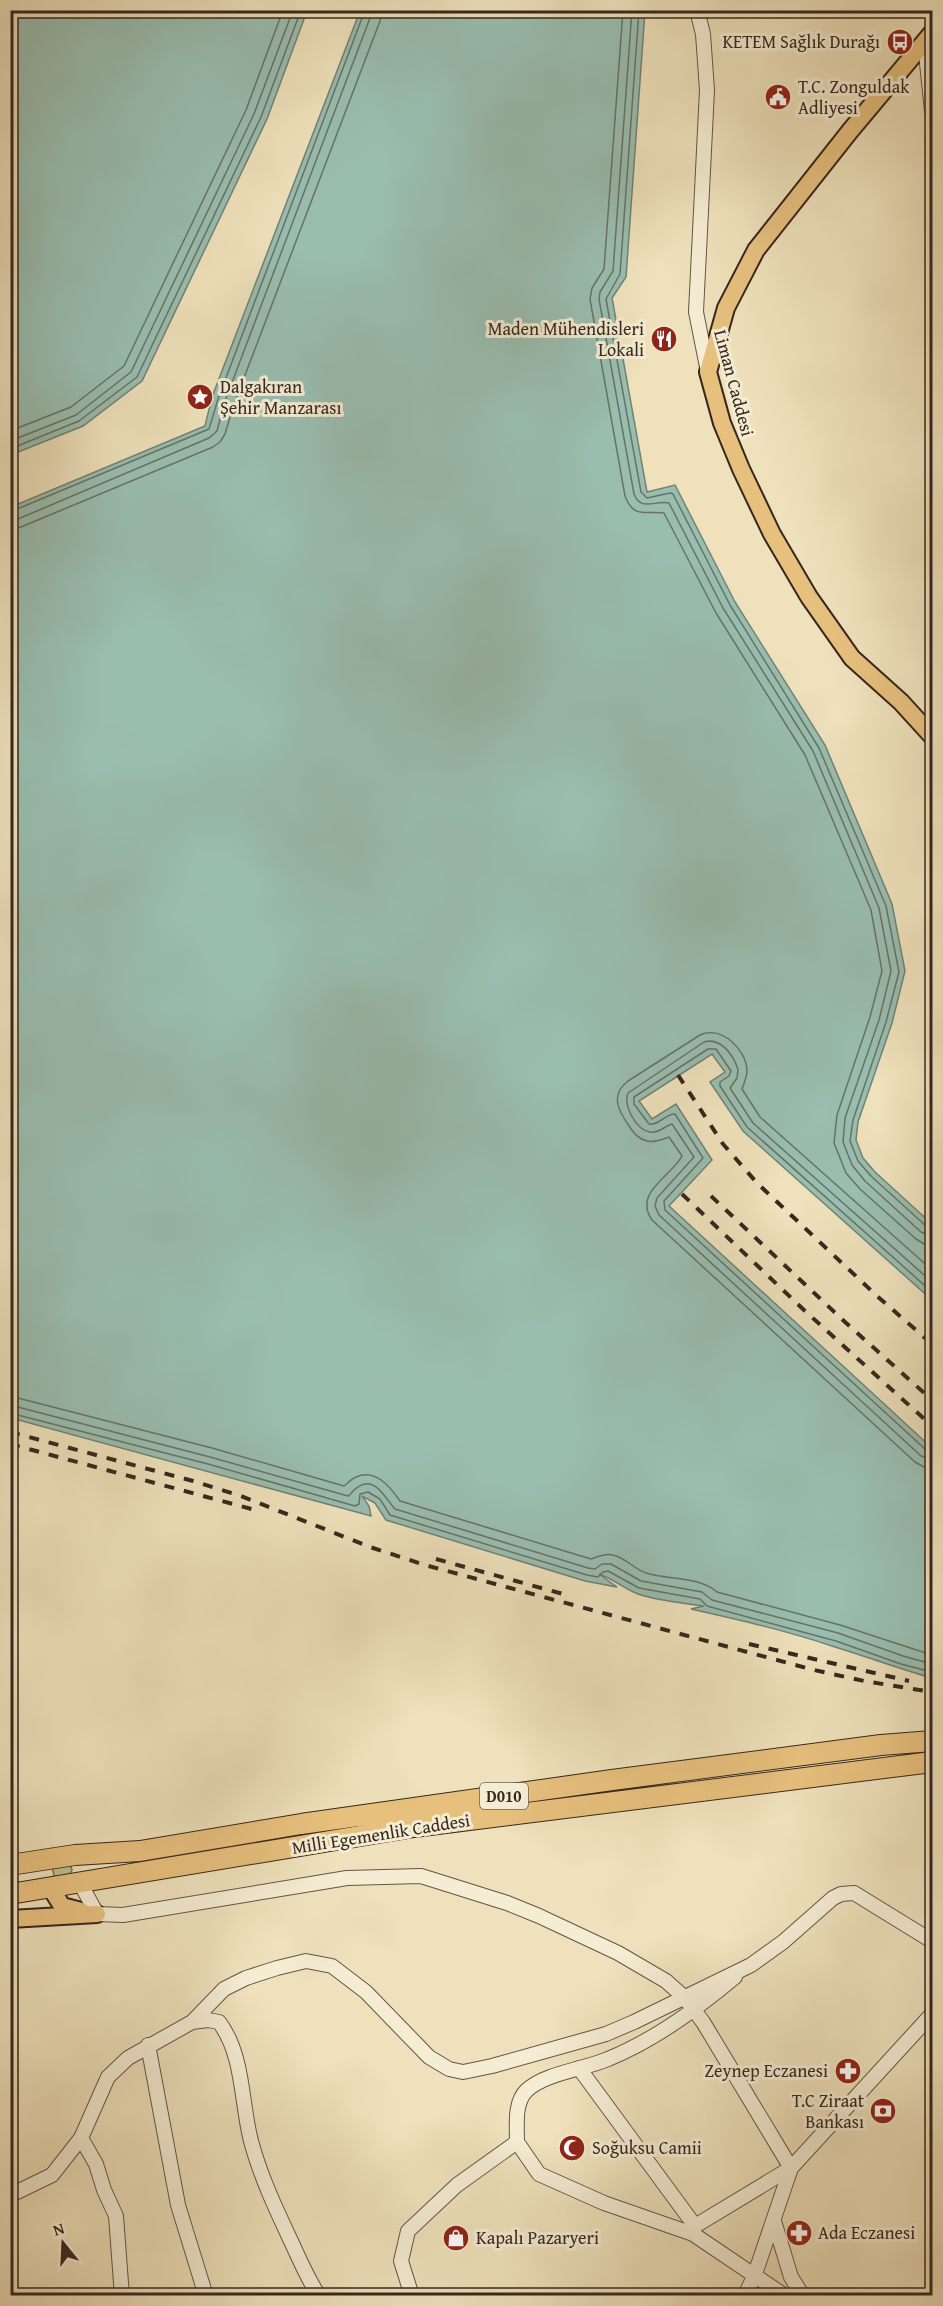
<svg xmlns="http://www.w3.org/2000/svg" width="943" height="2306" font-family="'Gentium Book Plus',serif">
<rect width="100%" height="100%" fill="#eee1bb"/>
<filter id="stains"><feTurbulence type="fractalNoise" baseFrequency=".00333" numOctaves="4"/><feColorMatrix values="0 0 0 0 .2 0 0 0 0 .09 0 0 0 0 .02 0 0 0 .5 -.17"/></filter>
<radialGradient id="worn" r=".72"><stop offset=".6" stop-color="#630" stop-opacity="0"/><stop offset="1" stop-color="#630" stop-opacity=".3"/></radialGradient>
<path fill="#bac290" stroke="#787458" stroke-width="1.5" d="M70,1864l2,6 -3,6 -12,2 -3,-2 -2,-10z"/>
<path fill="#99beb0" stroke="#718276" stroke-width="1.5" d="M11,10l296,1 -40,108 -125,262 -59,45 -72,29z
M360,11h285l-19,266 -14,21 35,194 28,-7 60,117 90,143 67,159 13,67 -13,52 -34,99 -2,18 7,18 12,14 57,52v76l-189,-169 -33,-49 15,-10 -13,-18 -73,47 13,18 24,-15 36,56 -43,46 263,242v230c-33,-9 -64,-21 -97,-31 -47,-16 -95,-27 -144,-38l13,-3c-22,-3 -45,-5 -66,-12 -14,-5 -24,-15 -39,-20l18,13 -32,-6 -199,-61 -11,-17 -13,-7 7,10 2,10 -360,-98v-911l194,-81 7,-29z"/>
<g fill="none" stroke-linecap="round" stroke-linejoin="round">
<path stroke="#687268" stroke-width="1.5" d="M623,10l-19,259 -12,19 -2,11 35,197c9,24 22,14 39,17l52,100 89,142 66,155 11,61 -12,46 -33,98 -3,28 12,30 14,16 56,50 8,5 8,1
M632,10l-19,261 -13,21 -1,7 35,195c7,18 21,6 35,9l54,105 90,143 66,157 12,63 -12,49 -34,98 -2,24 9,23 13,16 56,51 11,4
M639,10l-19,264 -14,25 35,193 6,6 23,-5 3,1 57,111 89,143 67,158 13,66 -13,50 -33,98 -3,21 8,20 13,15 55,50 6,2
M10,431l61,-24 53,-41 122,-256 37,-100
M10,441l66,-26 55,-43 123,-258 39,-104
M10,449l69,-28 58,-44 124,-260 40,-107
M10,512l199,-83 9,-30 147,-389
M10,520l8,-1 191,-81 8,-7 8,-30 148,-391
M10,529l11,-2 192,-80 7,-5 5,-8 9,-30 146,-383 2,-11
M932,1270l-172,-153 -18,-28c2,-6 5,-12 5,-19 -1,-20 -25,-45 -47,-35l-72,46c-18,14 -10,29 1,45 5,7 9,13 18,15 8,2 15,-2 22,-4l13,19c-11,21 -49,36 -30,64l263,242 9,5 8,1
M932,1282l-179,-159 -23,-35 7,-10 1,-9c-5,-14 -17,-32 -34,-27l-76,51c-5,12 8,37 22,39 8,2 15,-6 22,-8l22,33 -37,41 -2,8 4,9 262,241 11,3
M932,1292l-185,-165 -27,-41v-4l9,-6 2,-5 -15,-22h-8l-74,48v7l15,20c10,2 16,-10 26,-10l28,44 -39,43 1,9 261,240 6,2
M10,1396l202,52 132,38c4,-3 7,-7 12,-9 20,-9 35,11 44,24l191,58c7,-2 14,-6 22,-4 13,3 21,14 33,18 22,7 53,3 71,19l123,33 92,30
M10,1405l200,52 138,39c4,-2 5,-7 10,-9 18,-12 28,13 37,22l193,59 7,1 7,-5h9l30,17 61,11 10,8 126,33 65,23 29,8
M10,1413l198,51 147,42 4,-2 1,-10 8,-2 12,7 10,16 197,60 11,2 5,-5 5,-1 31,17 61,11 7,7 129,35 65,23 31,8"/>
<defs>
<path id="minor" d="M697,10l6,24 4,56 -11,222 12,60
M925,44l7,67
M80,1883l17,31 26,1 224,-37 74,-2 86,27 32,13 79,37 48,28 18,16 19,25 88,146 -96,58 -2,8
M192,2022l32,-33 22,-11 31,-10 29,-7 26,5 34,26 63,65 20,12 14,3 29,-6 114,-32 28,-12 117,-57 32,-23 50,-44 8,-4 13,-1 78,48
M148,2045l30,160 28,91
M579,2068l116,158
M81,2138l15,26 8,26 12,26 6,80
M517,2142l22,32 65,29 89,31 92,62
M10,2193l7,-1 35,-17 29,-37 27,-61 20,-19 64,-36 16,-2 11,2c25,33 22,81 32,119 9,34 24,66 39,98 9,19 17,39 29,57
M774,2221l17,56 12,19
M412,2296l-11,-35 7,-30 49,-46 60,-43c0,-17 -3,-40 10,-52 19,-17 58,-21 81,-31 47,-19 89,-50 127,-82
M745,2296l10,-22 36,-106 141,-154"/>
<path id="major" d="M932,33l-82,98 -94,119 -30,58 -18,64 14,51 19,46 31,65 37,63 43,61 49,44 31,34
M50,1887l12,19 19,5
M10,1919l87,-5"/>
<path id="highway" d="M10,1865l65,-10 65,-4 161,-27 311,-44 269,-35 51,-4
M10,1894l404,-67 518,-65"/>
</defs>
<use href="#minor" stroke="#645646" stroke-width="16"/>
<use href="#major" stroke="#36271f" stroke-width="20"/>
<use href="#highway" stroke="#36271f" stroke-width="22"/>
<use href="#minor" stroke="#f4ecd3" stroke-width="14"/>
<use href="#major" stroke="#e7c07e" stroke-width="16"/>
<use href="#highway" stroke="#e7c07e" stroke-width="20"/>
<path stroke="#36271f" stroke-width="4" stroke-dasharray="10 10" stroke-linecap="butt" d="M678,1075l45,69 34,39 120,113 55,48
M682,1194l123,117 127,115
M711,1196l134,126 87,78
M10,1432l183,49 48,15 129,51 55,18 389,105 50,11 68,11
M10,1444l249,67
M436,1559l127,35
M749,1644l160,37"/>
</g>
<defs>
<symbol id="bus-disc" viewBox="-11 -11 22 22"><circle r="9.5" fill="#8f2418" stroke="#f4ecd3"/><path d="M-5-6H5V4H4V6H2V4H-2V6H-4V4H-5ZM-3.5-4V0h7V-4ZM-3.5 1.2v1.5H-2V1.2ZM2 1.2v1.5H3.5V1.2Z" fill="#fff"/></symbol>
<symbol id="civic-disc" viewBox="-11 -11 22 22"><circle r="9.5" fill="#8f2418" stroke="#f4ecd3"/><path d="M-.6-6.5H3V-4.5H.6V-3L4-1V1h2V6H-6V1h2V-1L-.6-3ZM-1.2 2.5V6h2.4V2.5Z" fill="#fff"/></symbol>
<symbol id="restaurant-disc" viewBox="-11 -11 22 22"><circle r="9.5" fill="#8f2418" stroke="#f4ecd3"/><path d="M-5-6h1v4h1v-4h1v4h1v-4h1v5L-1.5 .5V6h-2V.5L-5-1ZM5-6V6H3V1.5H1.5Q1.5-4 5-6Z" fill="#fff"/></symbol>
<symbol id="sight-disc" viewBox="-11 -11 22 22"><circle r="9.5" fill="#8f2418" stroke="#f4ecd3"/><path d="M0-6L1.8-2.2L6-1.7L2.9 1.2L3.7 5.4L0 3.3L-3.7 5.4L-2.9 1.2L-6-1.7L-1.8-2.2Z" fill="#fff"/></symbol>
<symbol id="pharmacy-disc" viewBox="-11 -11 22 22"><circle r="9.5" fill="#8f2418" stroke="#f4ecd3"/><path d="M-2-6h4v4h4v4h-4v4h-4v-4h-4v-4h4Z" fill="#fff"/></symbol>
<symbol id="bank-disc" viewBox="-11 -11 22 22"><circle r="9.5" fill="#8f2418" stroke="#f4ecd3"/><path d="M-6-4H6V4H-6ZM0-2.3a2.3 2.3 0 1 0 0 4.6a2.3 2.3 0 1 0 0-4.6Z" fill="#fff"/></symbol>
<symbol id="mosque-disc" viewBox="-11 -11 22 22"><circle r="9.5" fill="#8f2418" stroke="#f4ecd3"/><path d="M3.5-4.9A6 6 0 1 0 3.5 4.9A5 5 0 1 1 3.5-4.9Z" fill="#fff"/></symbol>
<symbol id="shop-disc" viewBox="-11 -11 22 22"><circle r="9.5" fill="#8f2418" stroke="#f4ecd3"/><path d="M-5-2.5h2.3a2.7 3.5 0 0 1 5.4 0H5L5.5 6h-11ZM-1.5-2.5h3a1.5 2.3 0 0 0-3 0Z" fill="#fff"/></symbol>
</defs>
<g fill-rule="evenodd">
<use href="#bus-disc" x="885" y="27" width="30" height="30"/>
<use href="#civic-disc" x="763" y="82" width="30" height="30"/>
<use href="#restaurant-disc" x="649" y="324" width="30" height="30"/>
<use href="#sight-disc" x="185" y="382" width="30" height="30"/>
<use href="#pharmacy-disc" x="833" y="2056" width="30" height="30"/>
<use href="#bank-disc" x="868" y="2096" width="30" height="30"/>
<use href="#mosque-disc" x="557" y="2133" width="30" height="30"/>
<use href="#pharmacy-disc" x="784" y="2218" width="30" height="30"/>
<use href="#shop-disc" x="441" y="2223" width="30" height="30"/>
</g>
<g text-anchor="middle" stroke-width="6" stroke-linejoin="round" paint-order="stroke">
<rect fill="#f4ecd3" stroke="#6f6255" stroke-width="1.5" x="480" y="1783" width="48" height="26" rx="4.5"/>
<g font-size="16" font-weight="bold" fill="#36271f">
<text x="504" y="1802">D010</text>
</g>
<g font-size="18" fill="#36271f" stroke="#f4ecd3" text-anchor="start">
<text x="880" y="48" text-anchor="end">KETEM Sağlık Durağı</text>
<text x="798" y="93">T.C. Zonguldak<tspan x="798" dy="21">Adliyesi</tspan></text>
<text x="644" y="335" text-anchor="end">Maden Mühendisleri<tspan x="644" dy="21">Lokali</tspan></text>
<text x="220" y="393">Dalgakıran<tspan x="220" dy="21">Şehir Manzarası</tspan></text>
<text x="828" y="2077" text-anchor="end">Zeynep Eczanesi</text>
<text x="864" y="2107" text-anchor="end">T.C Ziraat<tspan x="864" dy="21">Bankası</tspan></text>
<text x="592" y="2154">Soğuksu Camii</text>
<text x="818" y="2239">Ada Eczanesi</text>
<text x="476" y="2244">Kapalı Pazaryeri</text>
</g>
<g font-size="18" fill="#36271f" stroke="#f4ecd3">
<text transform="translate(734 383) rotate(75)" y="6">Liman Caddesi</text>
<text transform="translate(381 1834) rotate(-9)" y="6">Milli Egemenlik Caddesi</text>
</g>
</g>
<rect width="943" height="2306" fill="none" stroke="#eee1bb" stroke-width="36"/>
<rect x="12" y="12" width="919" height="2282" fill="none" stroke="#36271f" stroke-width="3"/>
<rect x="18" y="18" width="907" height="2270" fill="none" stroke="#36271f" stroke-width="1.5"/>
<g transform="translate(63 2243) rotate(342)" stroke="#f4ecd3" stroke-width="4.5" paint-order="stroke">
<path d="M0-4.5L10 22L0 15L-10 22Z" fill="#36271f"/>
<text y="-9" font-size="16" font-weight="bold" text-anchor="middle" fill="#36271f">N</text>
</g>
<rect width="100%" height="100%" filter="url(#stains)"/>
<rect width="100%" height="100%" fill="url(#worn)"/>
</svg>
